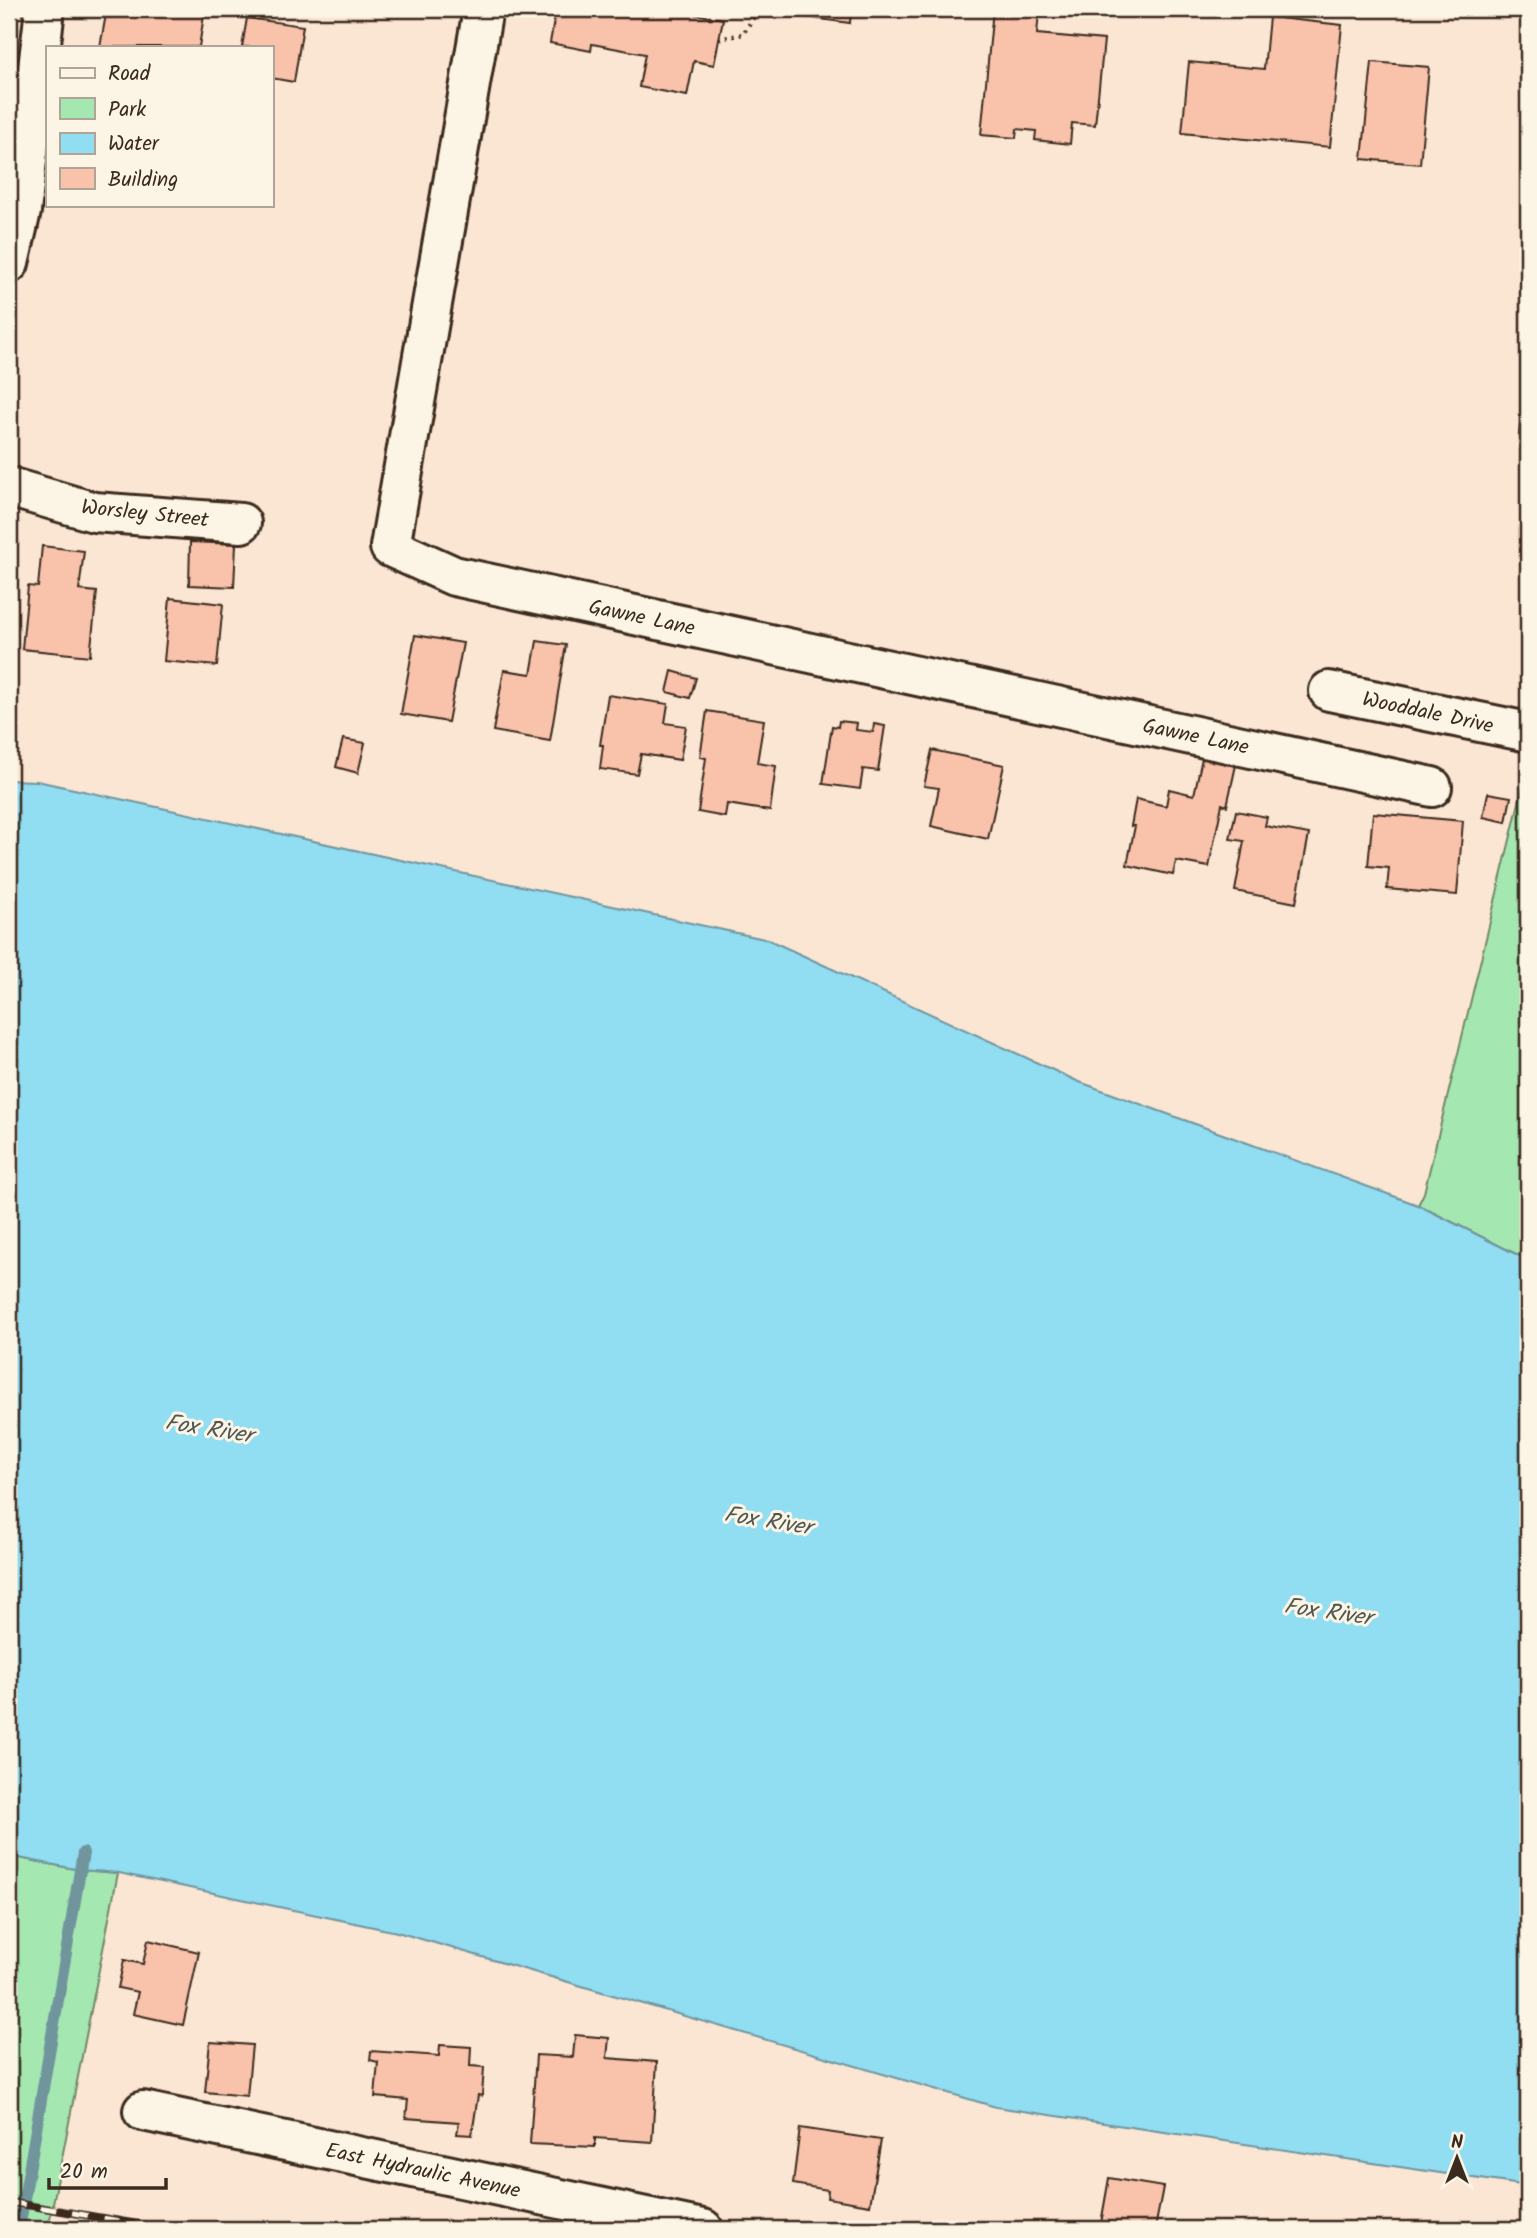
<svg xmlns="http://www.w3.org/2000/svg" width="1537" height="2238" font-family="Kalam,sans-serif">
<rect width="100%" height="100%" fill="#fbe6d4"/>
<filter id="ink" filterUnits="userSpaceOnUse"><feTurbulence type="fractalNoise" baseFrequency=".0143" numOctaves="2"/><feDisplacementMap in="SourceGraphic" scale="14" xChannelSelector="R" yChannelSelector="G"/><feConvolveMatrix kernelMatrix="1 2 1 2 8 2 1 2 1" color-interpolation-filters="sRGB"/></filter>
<g filter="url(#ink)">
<path fill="#a5e7b1" stroke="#708868" stroke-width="2" d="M1526,774h2v486l-110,-55 6,-12z
M9,1856l71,14 38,3 -70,356h-39z"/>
<path fill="#91ddf2" stroke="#6f959d" stroke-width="2" d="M9,780l28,1 732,159 308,141 341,124 110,55v926l-532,-79 -599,-175 -278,-59 -39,-3 -71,-14z"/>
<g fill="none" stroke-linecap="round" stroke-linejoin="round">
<path stroke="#6f959d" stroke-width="12" d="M19,2229l64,-376"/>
</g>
<path fill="#f8c2ab" stroke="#3b2a1e" stroke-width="2" d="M107,9h98l-6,38h-99z
M556,9h109l58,10 -9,46 -20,-4 -7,35 -48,-9 6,-33 -53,-10 -1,7 -41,-8z
M805,9h46l-1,14 -46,-6z
M993,9l46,3 -2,22 67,6 -9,85 -23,-2 -2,21 -35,-4 1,-9 -19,-2 -1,9 -35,-3z
M1269,17l73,8 -12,122 -148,-14 7,-71 75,7z
M247,18l56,8 -9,56 -23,-4v-31h-29z
M1372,62l57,5 -9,97 -58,-5z
M1526,362l2,1v73l-9,-1z
M190,542l46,2 -2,43 -45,-2z
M42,546l42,5 -5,39 18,2 -7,64 -68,-7 6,-63 10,1z
M170,598l53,6 -6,62 -53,-5z
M415,635l48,8 -15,79 -47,-8z
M537,641l29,4 -16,96 -57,-10 11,-61 27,4z
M672,671l24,7 -6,20 -23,-6z
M608,695l60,9 -3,19 21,3 -6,34 -39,-6 -4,20 -37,-5 3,-24h-3z
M707,711l57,9 -7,43 19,3 -6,45 -43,-7 -2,13 -27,-5 8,-54 -6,-1z
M839,721l18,2 -1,7 17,2 1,-8 11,2 -7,45 -15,-2 -3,20 -37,-5 9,-58 6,1z
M343,739l22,4 -7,30 -22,-6z
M932,750l72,15 -16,74 -57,-13 8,-38 -15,-2z
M1202,758l34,7 -9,41 -5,-2 -13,63 -33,-6 -3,14 -46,-10 8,-39h-4l5,-27 30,7 3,-17 25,6z
M1488,793l23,4 -5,25 -23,-5z
M1236,811l31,6 -2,9 44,8 -13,69 -61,-12 9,-50 -14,-2z
M1373,813l90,8 -6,74 -70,-6 2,-21 -21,-2z
M148,1940l51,12 -16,73 -50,-11 5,-22 -20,-4 6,-28 19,4z
M575,2035l34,3 -2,20 50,4 -5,80 -57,-4v9l-65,-3 6,-89 37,2z
M210,2042l42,3 -5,51 -42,-4z
M440,2045l31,2 -1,19 14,1 -2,29 -4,-1 -6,40 -15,-1 2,-12 -53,-4 2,-18 -33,-3 3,-35 -8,-2 1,-9 68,5z
M800,2128l81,12 -11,65 -43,-7 1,-8 -35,-6z
M1109,2178l54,9 -8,42h-55z"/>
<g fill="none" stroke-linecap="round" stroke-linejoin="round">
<defs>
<path id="minor" d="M483,9l-93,538 64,29 978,211
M9,263l12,-52 24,-202
M9,487l85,25 147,11
M1329,691l199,41
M143,2111l560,118"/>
</defs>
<use href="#minor" stroke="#3b2a1e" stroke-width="44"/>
<path stroke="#3b2a1e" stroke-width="4.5" stroke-dasharray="2 5" stroke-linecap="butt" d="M719,39l24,-5 16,-25"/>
<use href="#minor" stroke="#fcf5e5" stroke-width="38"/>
<defs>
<path id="rail" d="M9,2202l158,27"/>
</defs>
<use href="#rail" stroke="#3b2a1e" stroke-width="8"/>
<use href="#rail" stroke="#fcf5e5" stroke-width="5" stroke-dasharray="16" stroke-linecap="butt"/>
</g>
</g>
<g text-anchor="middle" stroke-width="6" stroke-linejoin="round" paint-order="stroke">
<g font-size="21" fill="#3b2a1e" stroke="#fcf5e5">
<text transform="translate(145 513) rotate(6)" y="7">Worsley Street</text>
<text transform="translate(642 617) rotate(12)" y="7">Gawne Lane</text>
<text transform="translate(1428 712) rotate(12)" y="7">Wooddale Drive</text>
<text transform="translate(1196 736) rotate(12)" y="7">Gawne Lane</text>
<text transform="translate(423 2170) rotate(12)" y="7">East Hydraulic Avenue</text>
</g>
<g font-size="23" font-style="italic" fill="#505753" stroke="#fcf5e5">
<text transform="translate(209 1428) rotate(9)" y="8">Fox River</text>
<text transform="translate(768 1520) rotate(9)" y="8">Fox River</text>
<text transform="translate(1328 1611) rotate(8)" y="8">Fox River</text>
</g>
</g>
<rect width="1537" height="2238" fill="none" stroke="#fcf5e5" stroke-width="35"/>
<rect x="18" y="18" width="1502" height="2203" fill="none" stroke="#3b2a1e" stroke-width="2.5" filter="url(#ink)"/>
<rect x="46" y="46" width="228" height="161" fill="#fcf5e5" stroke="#afa495" stroke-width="2"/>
<rect x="60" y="68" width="35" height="10" fill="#fcf5e5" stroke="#afa495" stroke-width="2"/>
<text x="108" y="80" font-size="21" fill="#3b2a1e">Road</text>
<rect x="60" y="98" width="35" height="21" fill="#a5e7b1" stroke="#afa495" stroke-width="2"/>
<text x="108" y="116" font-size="21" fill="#3b2a1e">Park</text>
<rect x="60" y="133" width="35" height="21" fill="#91ddf2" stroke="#afa495" stroke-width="2"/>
<text x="108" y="150" font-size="21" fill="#3b2a1e">Water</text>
<rect x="60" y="168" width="35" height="21" fill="#f8c2ab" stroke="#afa495" stroke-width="2"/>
<text x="108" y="186" font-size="21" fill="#3b2a1e">Building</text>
<g transform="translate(1457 2158)" stroke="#fcf5e5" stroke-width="5" paint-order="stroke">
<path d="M0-5L12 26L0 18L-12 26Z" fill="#3b2a1e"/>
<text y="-10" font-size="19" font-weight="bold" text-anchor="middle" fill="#3b2a1e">N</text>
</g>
<path d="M49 2178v10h117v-10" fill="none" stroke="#3b2a1e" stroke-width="3.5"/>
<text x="60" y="2178" font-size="21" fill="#3b2a1e" stroke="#fcf5e5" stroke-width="5" paint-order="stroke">20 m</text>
</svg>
